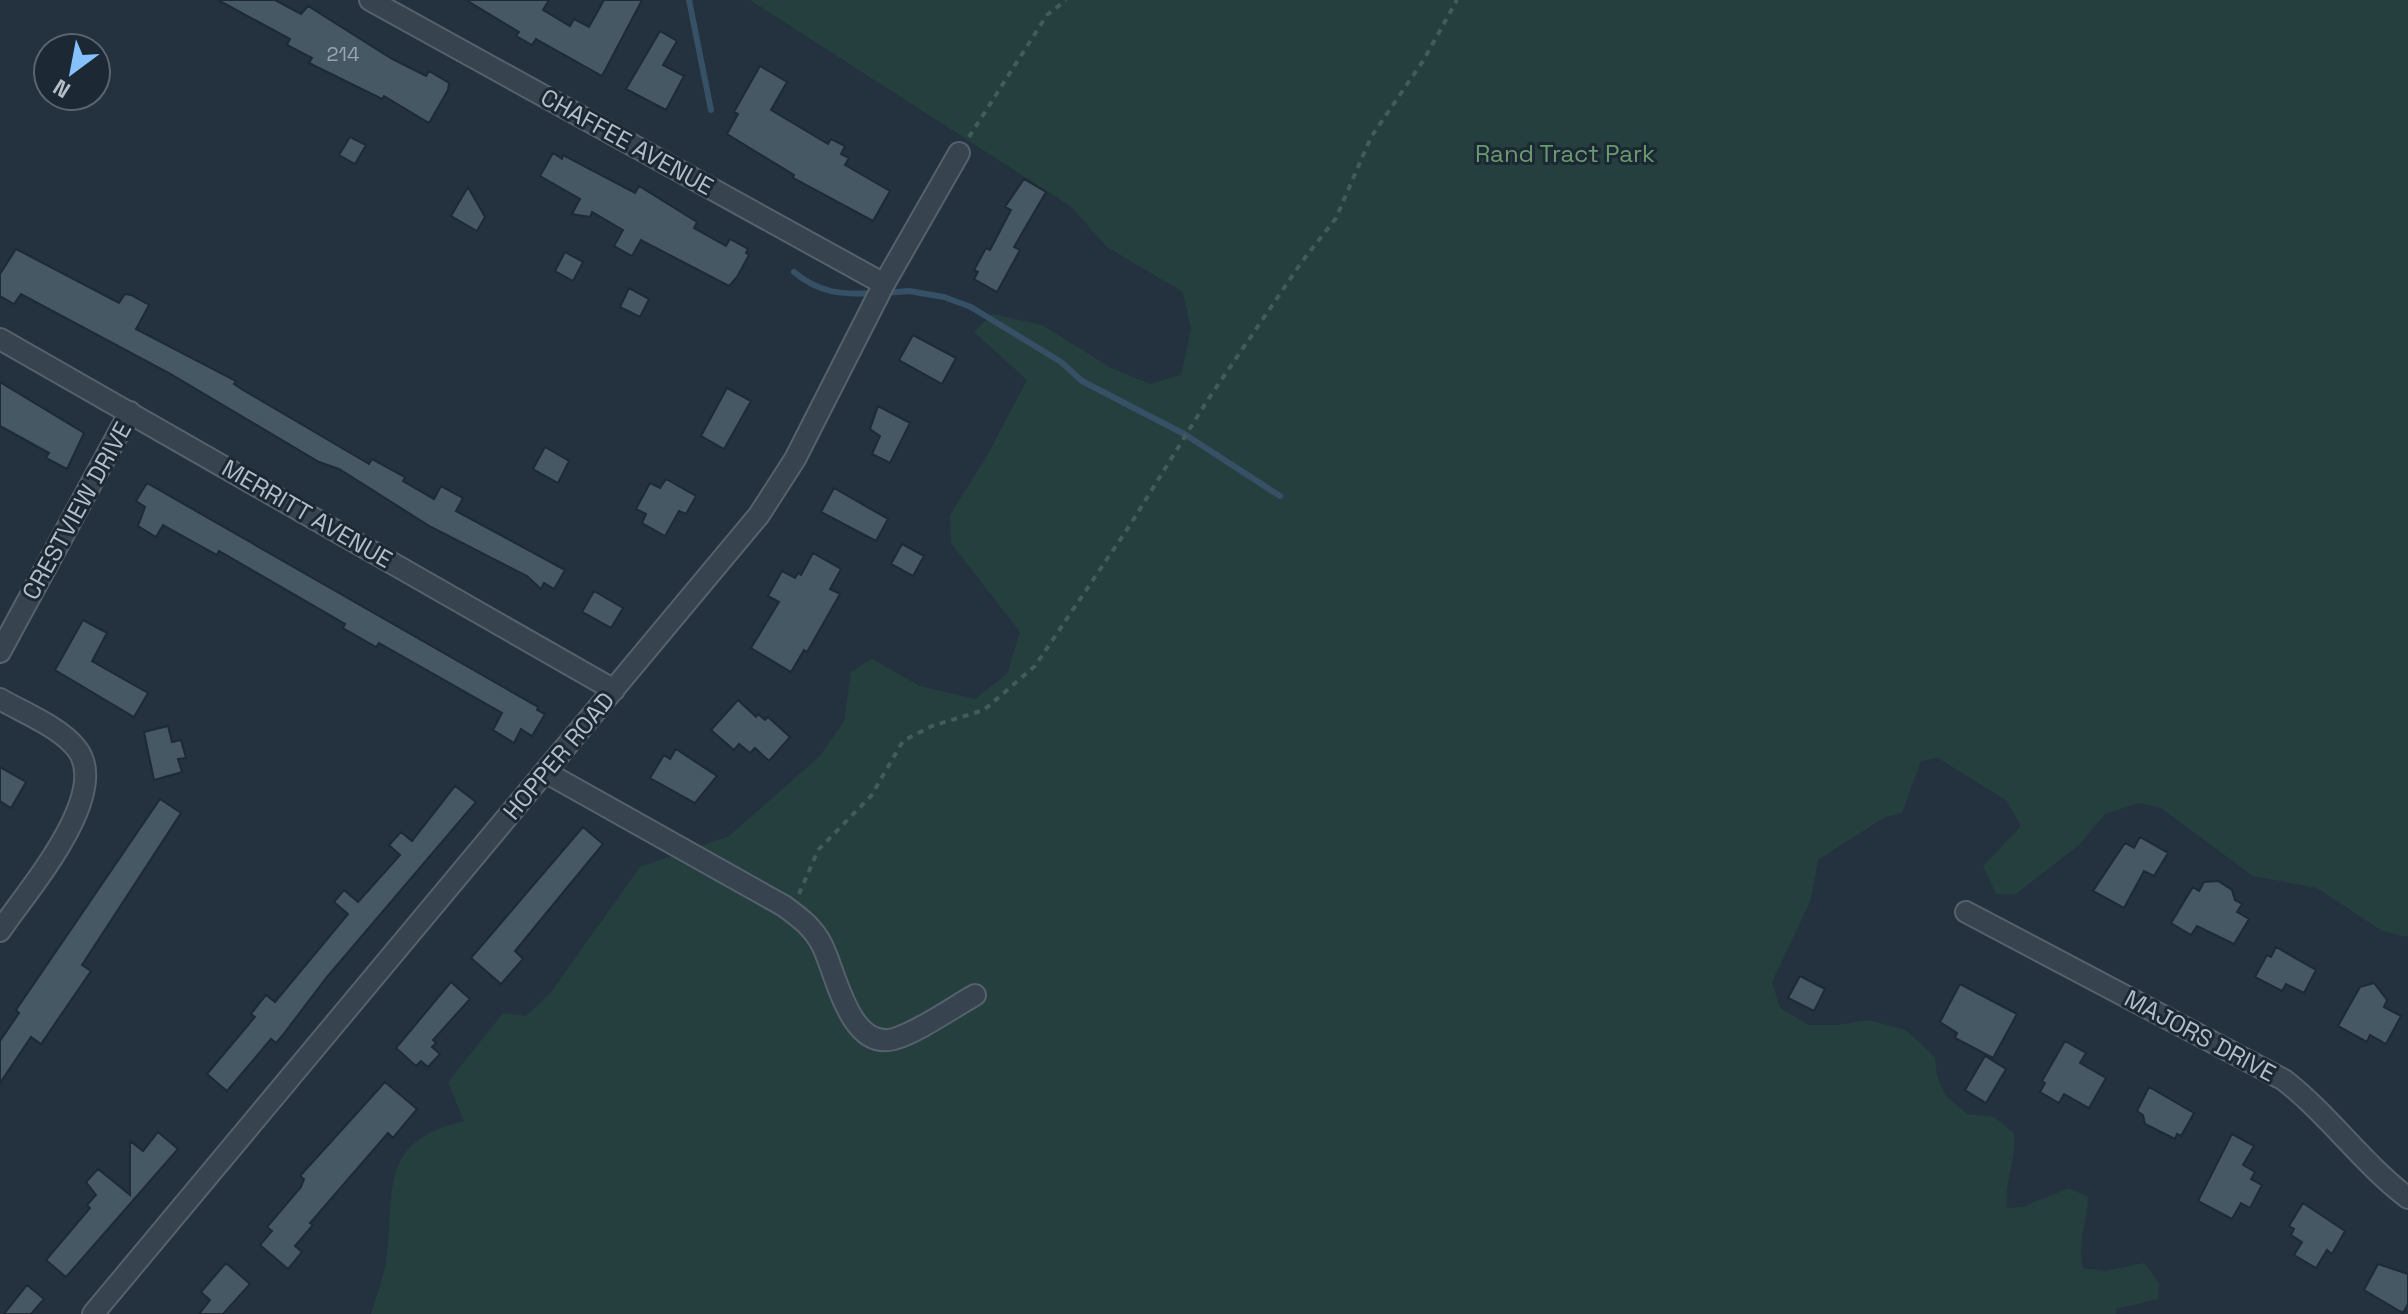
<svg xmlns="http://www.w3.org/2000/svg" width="2408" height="1314" font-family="'Space Grotesk',sans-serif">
<rect width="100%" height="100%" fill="#23323e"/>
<path fill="#253f3f" d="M750,0h1658v937l-26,-6 -65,-43 -64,-12 -92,-68 -22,-5 -34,11 -25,30 -64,50h-20l-13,-28 38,-40 -15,-26 -68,-42 -17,3 -19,52 -17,4 -67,43 -8,42 -38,80 8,26 29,17h28l32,-5 37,10 29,27 2,20 8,18 22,19 27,3 20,16c3,27 -10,46 -7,75l15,-1 47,-19 19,9c-1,27 -11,45 -5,71l22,3 39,-8 15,20 -1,16 -42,10v5h-1745c4,-15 11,-32 14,-47 13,-72 -13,-124 79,-146l-16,-39 55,-69 23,3 26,-25 88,-124 89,-31 91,-80 24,-35 7,-49 21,-13 48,27 55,13 32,-25 13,-42 -69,-89 -1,-28 38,-61 39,-74 -53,-48 18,-18 50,11 69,43 39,16 31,-9 10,-45 -8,-38 -76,-45 -37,-41z"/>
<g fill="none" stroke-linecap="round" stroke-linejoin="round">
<path stroke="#365066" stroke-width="6" d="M689,0l22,110
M794,272c25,21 48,23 79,21
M884,293l25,-2 35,6 27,10 90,55 21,19 104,54 94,61"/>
</g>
<path fill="#475865" stroke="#1e2a35" stroke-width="2" d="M218,0h57l26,14 7,-8 84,53 34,17 3,-5 20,12 -1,7 -19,33 -45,-27 -2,3 -73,-36 3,-5 -25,-13 3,-6z
M466,0h83l-6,10 27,16 4,-7 15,8 15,-27h38l-40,76 -66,-37 -4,6 -16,-9 3,-4z
M660,31l17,10 -14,24 21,11 -18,34 -40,-21z
M760,66l27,16 -16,28 57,34 3,-5 14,7 -4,8 8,4 -4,7 45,26 -17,30 -80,-43 1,-3 -67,-41 11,-20 -4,-2z
M350,137l16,8 -11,19 -16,-9z
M553,153l9,6 1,-4 72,38 4,-7 58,36 -3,6 32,18 4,-7 18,10 -2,4 3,2 -12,22 -8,9 -88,-46 -9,16 -18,-10 9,-16 -31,-18 -2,5 -18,-3 8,-15 -40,-23z
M1024,179l22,13 -32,55 6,3 -23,42 -23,-13 4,-7 -4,-2 12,-22 4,2 21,-40 -6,-3z
M468,187l17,30 -8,14 -26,-15z
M16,249l103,54 6,-9 6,1 18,10 -13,24 100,52 -2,3 9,6 126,74 3,-5 33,18 -2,4 31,18 7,-13 22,12 -7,13 109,59 -11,19 -10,-6 -3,6 -14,-13 -96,-49 -92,-58 -20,-7 -150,-89 -148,-79 -7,10 -14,-8v-22z
M565,252l18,10 -10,19 -18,-10z
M629,288l20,11 -9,18 -20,-10z
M913,335l43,23 -14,26 -43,-24z
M0,382l84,51 -17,36 -21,-11 3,-5 -49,-27z
M727,388l24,13 -27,48 -23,-13z
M878,406l32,17 -20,40 -18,-9 8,-18 -10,-7z
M545,447l24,14 -11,22 -25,-14z
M666,479l30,17 -10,18 -7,-3 -14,25 -23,-13 4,-9 -10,-5 14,-26 10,5z
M147,483l391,224 -1,3 8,4 -13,22 -11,-7 -7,14 -21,-13 9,-17 -123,-70 -3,4 -33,-19 2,-4 -126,-73 -2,4 -54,-30 -7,12 -18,-11 7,-19 -9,-6z
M834,488l54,31 -12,22 -55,-29z
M902,544l22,12 -11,20 -22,-12z
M813,553l28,16 -11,20 10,5 -33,58 -3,-2 -13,22 -40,-24 28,-46 -11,-6 14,-25 13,7 3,-5 3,2z
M594,591l29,17 -12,20 -29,-16z
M83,620l24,13 -15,28 56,32 -14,24 -79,-47z
M738,700l18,17 2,-3 7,6 3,-3 22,20 -21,24 -14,-13 -5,5 -11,-9 -5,6 -23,-20z
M168,726l4,16 9,-2 5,18 -8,1 4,13 -28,8 -10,-48z
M676,749l41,27 -22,27 -45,-25 14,-23 6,4z
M0,767l26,15 -15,26 -11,-7z
M455,786l21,16 -149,175 -45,59 -6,7 -5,-4 -44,52 -20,-17 48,-57 -4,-3 15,-19 9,7 73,-88 -14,-12 10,-12 14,12 42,-47 -11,-10 12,-13 11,9z
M160,799l21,14 -99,152 9,6 -50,73 -10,-7 -31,46v-42l19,-28 -3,-3z
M583,827l20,17 -88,107 8,8 -22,25 -30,-26z
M2140,837l28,16 -14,23 -10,-5 -20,37 -31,-17 32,-48 9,5z
M2218,881l14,9 3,10 7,4 -5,8 12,7 -15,25 -37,-18 -6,9 -20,-12 22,-36 6,4 5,-9z
M2276,947l40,23 -12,23 -18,-9 -4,7 -27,-14 12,-22 4,2z
M1800,976l25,13 -11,22 -26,-13z
M451,982l19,17 -37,41 3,3 -4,4 8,7 -12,13 -7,-6 -5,5 -20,-18z
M2374,983l13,17 -3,7 17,9 -15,28 -16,-9 -3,7 -29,-16 22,-39z
M1960,984l57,30 -24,44 -38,-20 2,-5 -17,-11z
M2065,1041l21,12 -6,10 26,15 -17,30 -25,-14 -5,9 -19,-11 5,-9 -3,-2z
M1985,1056l21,13 -20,34 -21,-13z
M385,1082l32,27 -24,29 -5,-5 -78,90 3,2 -18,21 7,6 -14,17 -28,-24 12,-14 -5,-4 34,-40 3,-8 -4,-3z
M2149,1087l45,26 -13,23 -4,-2 -2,5 -30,-15 -2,-9 -6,-4z
M158,1132l20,17 -112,128 -20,-17 44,-52 -3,-3 9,-10 -10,-13 12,-13 32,26v-54l13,10z
M2232,1134l22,12 -11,19 12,7 -4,7 11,6 -12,23 -9,-5 -9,16 -34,-18z
M2303,1203l42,28 -13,23 -5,-4 -11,18 -22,-13 8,-13 -11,-7 3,-6 -5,-3z
M226,1263l24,21 -27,30h-24l11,-14 -9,-8z
M2378,1264l30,10v30l-5,9 -39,-23z
M27,1285l17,14 -13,15h-27z"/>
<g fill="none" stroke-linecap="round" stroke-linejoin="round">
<defs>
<path id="minor" d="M370,0l514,284
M0,339l614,351
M0,652l130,-240
M0,699c24,14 60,28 77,50 35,46 -51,143 -77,182
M547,773l237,133c15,11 29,21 38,39 14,27 27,106 72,94 24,-7 58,-31 81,-44
M1966,912l318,168c45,35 78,83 124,118
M93,1314l666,-799 36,-56 89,-175 75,-131"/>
</defs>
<use href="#minor" stroke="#55616c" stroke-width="24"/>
<path stroke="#435b5b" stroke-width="4" stroke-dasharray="6 6" stroke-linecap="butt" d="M969,137l78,-122 19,-15
M799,894l19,-44 53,-54 32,-55 29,-15 52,-16 51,-44 95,-141 77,-124 94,-138 35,-45 35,-81 52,-76 34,-61"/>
<use href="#minor" stroke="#37434e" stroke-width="20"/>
</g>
<g text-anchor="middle" stroke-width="6" stroke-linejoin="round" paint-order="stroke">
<g font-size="20" fill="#98a4b0">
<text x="343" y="61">214</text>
</g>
<g font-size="24" fill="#b3bec9" stroke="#1c2833">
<text transform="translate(627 142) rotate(29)" y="8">CHAFFEE AVENUE</text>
<text transform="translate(77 511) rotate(-61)" y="8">CRESTVIEW DRIVE</text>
<text transform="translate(307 514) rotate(30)" y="8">MERRITT AVENUE</text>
<text transform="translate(559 756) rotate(-50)" y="8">HOPPER ROAD</text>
<text transform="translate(2200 1036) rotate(28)" y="8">MAJORS DRIVE</text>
</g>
<g font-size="24" fill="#699b6f" stroke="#1c2833">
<text x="1565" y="162">Rand Tract Park</text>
</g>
</g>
<g transform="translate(72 72) rotate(212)"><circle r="38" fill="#1c2833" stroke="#58646f" stroke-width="2"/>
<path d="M0-6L14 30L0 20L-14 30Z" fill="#86c1fc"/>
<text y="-12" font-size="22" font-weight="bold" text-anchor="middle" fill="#b3bec9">N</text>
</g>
</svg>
